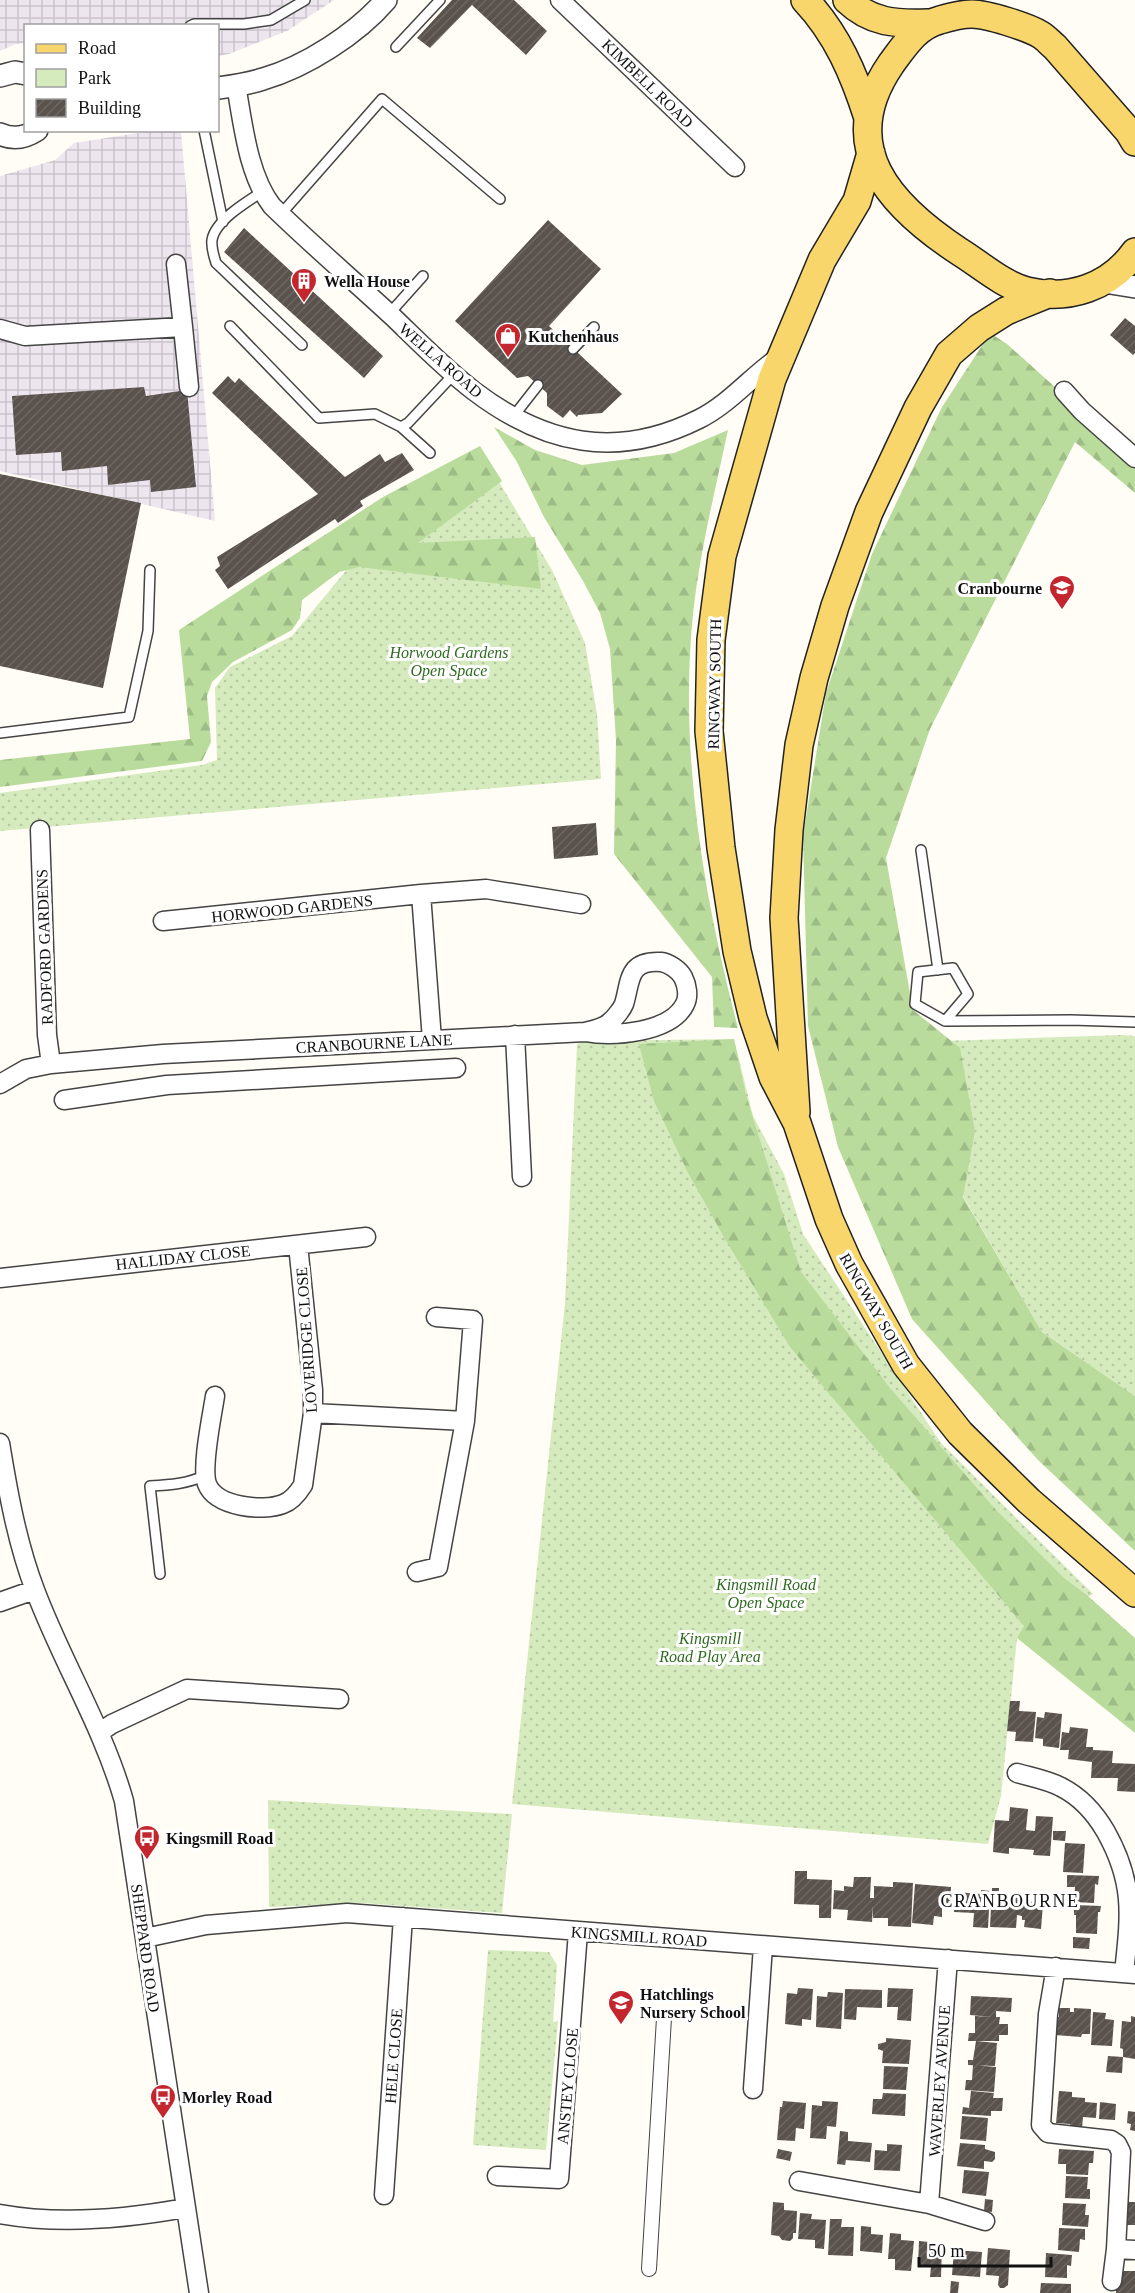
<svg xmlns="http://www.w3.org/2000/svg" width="1135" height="2293" font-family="'Times New Roman',serif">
<defs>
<pattern id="industrial-grid" width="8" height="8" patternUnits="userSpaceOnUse" patternTransform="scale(1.5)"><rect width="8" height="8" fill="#eee6ef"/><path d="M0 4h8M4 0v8" fill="none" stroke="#cbc4cc"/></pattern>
<pattern id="green-dots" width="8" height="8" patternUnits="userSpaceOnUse" patternTransform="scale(1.5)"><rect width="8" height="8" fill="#d5ebbd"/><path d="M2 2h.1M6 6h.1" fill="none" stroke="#b6c8a1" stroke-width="1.8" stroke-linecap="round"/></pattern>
<pattern id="forest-firs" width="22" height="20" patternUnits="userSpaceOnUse" patternTransform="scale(1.5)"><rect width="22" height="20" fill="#b9dc9c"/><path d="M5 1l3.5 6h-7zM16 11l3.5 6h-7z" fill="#9ebc85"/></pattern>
<pattern id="building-hatch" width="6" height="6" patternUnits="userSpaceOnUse" patternTransform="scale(1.5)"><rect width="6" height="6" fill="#5a524d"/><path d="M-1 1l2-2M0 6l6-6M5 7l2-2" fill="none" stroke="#6d6662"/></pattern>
</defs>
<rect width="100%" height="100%" fill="#fffdf5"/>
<path fill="url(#industrial-grid)" d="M0,0h334l-47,31 -58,23 -11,2v-30h-192l-1,17 -9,1 -16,7z
M151,131h30l34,390 -215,-50v-295l55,-16 19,-17z"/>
<path fill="url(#green-dots)" d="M499,482l53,88 33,73 12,71 4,65 -601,52v-38l202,-28 15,-5 -2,-72 15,-21 62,-31 57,-69z
M1122,1035l13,1v360l-93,-64 -79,-136 -49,-154z
M734,1039l19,77 31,58 19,60 138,209 152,151 -76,44 -16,158 -13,48 -476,-40 53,-501 12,-259 7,-3z
M268,1800l244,14 -10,99 -139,-10 -94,4z
M488,1950l61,2 8,13 -4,57 5,-1 -12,129 -73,-5z"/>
<path fill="url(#forest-firs)" d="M993,335l14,9 128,115v34l-60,-51 -145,287 -44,129 27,152 47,38 15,83 -12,66 79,135 93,64v155l-97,-91 -126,-141 -74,-172 -30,-121 -5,-190 23,-143 46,-139 70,-147 43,-66z
M494,427l41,23 47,15 92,-12 54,-23c-13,61 -28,121 -35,184 -14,139 10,280 45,414l-24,-1 -2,-50 -98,-123 2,-114 -6,-91 -10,-36 -17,-32 -39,-64 -27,-55z
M480,446l22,35 -84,62 117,-6 6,52 -182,-22 -20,5 -37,28 -2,18 -8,12 -59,32 -21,20 -5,14 4,46 -9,19 -202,26v-27l190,-21 -11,-109 204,-133z
M734,1039l12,56 55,177 89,116 106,122 68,68 24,18 47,42v95l-118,-95 7,-12 -234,-279 -65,-108 -38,-68 -33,-70 -15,-57z"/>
<path fill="url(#building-hatch)" d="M452,0h62l33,31 -21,24 -54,-50 -42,43 -13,-10z
M548,220l53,49 -52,57 73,68 -20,19 -24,2 -1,2 -7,-7 -7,8 -16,-12v-13l-19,-17 -11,2 -62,-57z
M244,228l139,128 -19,22 -140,-126z
M1125,318l10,8v27l-2,2 -23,-20z
M228,376l7,7 4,-5 106,99 35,-23 5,8 17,-9 12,17 -54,31 3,5 -25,17 -3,-4 -107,70 -13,-19 5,-4 -3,-9 101,-63 -106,-101z
M144,387l2,9 41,-6 9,97 -45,5 -1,-12 -42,5 -1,-19 -45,5 -1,-19 -45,3 -4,-59z
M0,474l141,29 -38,185 -103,-22z
M596,823l2,32 -44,4 -2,-32z
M1010,1701h10l-1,10 17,1 -3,30 -18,-1 1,-9 -9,-1z
M1045,1712l17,2 -3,34 -16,-2v-7l-8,-1 2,-21 7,1z
M1070,1727l18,2 -2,18h7v3l20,1 -1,12 23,1v28l-18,-1 1,-13h-27l1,-16 -24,-3 1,-9h-9l2,-18 7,1z
M1010,1807l18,2 -2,21 9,1 1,-15 17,1 -3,39 -17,-1 1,-5 -25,-2v6l-16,-2 2,-32 14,1z
M1053,1831h13l-1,10 -12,-1z
M1065,1843l20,1 -2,29 -20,-1z
M795,1871h12v8l25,1 -1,38h-12v-13l-25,-1z
M1067,1875l32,1 -1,9 -3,-1 -1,19 -20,-1 1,-15h-8z
M854,1877h17l-1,21h4v-12l19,1v-5l20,1 -2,44 -23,-1v-8h-15v-12l-1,16 -25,-2 1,-10 -15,-1 1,-19 10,1v-5l9,1z
M915,1884l36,3 -1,19h-8v11l-8,-1 -1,9 -21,-2z
M992,1888h7v5h5l-1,7h7v-6l8,1v4l25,5 -2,25 -17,-2 1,-7h-3v-4l-5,-1 -1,13 -26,-1z
M981,1890l9,1 -2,37 -15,-1 1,-14 -20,-1 1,-20 26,2z
M1074,1905l27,1 -1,6h-2l-1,22 -21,-1v-18h-2z
M1073,1937l17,1 -1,11 -16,-1z
M798,1988l15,1 -2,31 -9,-1v7l-17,-2 2,-31 10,1z
M888,1988l25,1 -2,32 -14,-1 1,-13h-11z
M845,1989l37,1v18l-25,-1 -1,13 -12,-1z
M828,1992l15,1 -2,36 -25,-2 1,-31 10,1z
M971,1996l41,2 -1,14 -15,-1v6h4l-1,7h9v11h-9v6h-31l1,-8h6v-17l17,1 -22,-2z
M1059,2008h11v4h4v-4l17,1 -1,25h-8l-1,3 -26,-2 1,-18h3z
M1093,2012l13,1 -1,6 9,1 -2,26 -21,-1z
M1131,2016l4,1v42l-12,-2v-8l-3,-1 2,-27 9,1z
M886,2038l25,2 -2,24 -27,-1 1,-12 -5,-2v-5l8,-2z
M976,2041l21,2 -2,23 -27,-1v-5h5z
M1108,2056l15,1 -1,16 -16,-1z
M973,2065l23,2 -2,25 -29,-2 1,-10h6z
M884,2066l24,1 -2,23 -23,-1z
M971,2091l23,2 -1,5h10l-1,13h-11v5l-29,-2 1,-7 6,1z
M1059,2091l13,1v5l13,1v4l12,1 -1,15 -13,-1 -1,12h-12v-5l-14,-1z
M883,2093l23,1 -1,22 -33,-2 1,-15h9z
M783,2101l23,2 -2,26 -8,-1 -1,13 -18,-1 3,-33h2z
M822,2101l16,1 -2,25 -9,-1 -1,13 -16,-1 2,-33 10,1z
M1100,2102l16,2 -1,16 -16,-1z
M1128,2111l7,1v19l-5,-1 1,-6 -4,-1z
M962,2116l26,2 -2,23 -26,-2z
M840,2131l8,1v9l24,2 -2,19 -24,-2 -1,5 -8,-1z
M960,2143l25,2v4l10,3v7l-3,3 -8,-1v8l-27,-3z
M887,2144l15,1 -2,26 -26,-1 1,-20 12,1z
M778,2149l14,3 -2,9 -14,-3z
M1059,2149l35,2 -1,12h-4l-1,12 -22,-1v-10h-8z
M964,2170l25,2 -3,24 -24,-3z
M1066,2176l22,1 -1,12h3v10l-25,-1z
M985,2199l8,1 -1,12 -8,-1z
M773,2202l11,1v7l13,1 -1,22h-3v5l-3,3 -8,-1 -3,-4 -8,-1z
M1126,2202h9v23h-10z
M1063,2203l23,1 -1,11h4l-1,12 -26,-2z
M800,2213l12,1 -1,5 15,1 -2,29 -9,-1v-8l-17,-1z
M830,2219h12l-1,8h13l-1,29 -25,-1z
M861,2226l10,1v7l12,1 -1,18 -22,-2z
M1059,2228l26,1v11l-5,-1 -1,13 -21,-2z
M890,2233l11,1v6l13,1 -3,30 -16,-1v-11h-7z
M919,2241l10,1 -1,5 14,1 -1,29h-11l1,-11h-13z
M988,2248l22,2 -2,35 -4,3h-4l-2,-3 1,-9 -13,-1z
M954,2250l28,2 -2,25 -28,-2z
M1046,2253l26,2 -1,11 -4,-1v13l-22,-1z
M1123,2271h12v22h-19v-17h7z
M951,2281l8,1 -1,11h-8z
M1041,2283l30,1v9h-31z"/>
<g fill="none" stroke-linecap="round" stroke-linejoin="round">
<defs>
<path id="service" d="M190,26l4,-2h50l27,-4 34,-20
M396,47l44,-47
M204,130l19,92
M262,192c-16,10 -47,29 -50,48 -1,8 2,16 4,23l86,82
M281,214l101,-115 118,100
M389,314l34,-38
M230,326l89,92 56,-4 26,13 29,26
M573,349l21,-22
M513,417l25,-32
M401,427l7,-4 46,-49
M0,733l129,-16 19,-86 2,-61
M921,850l17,120
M945,1021l23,-27 -15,-26 -35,4 -3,32 30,17 126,-1 64,2
M160,1574l-10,-88c20,-1 37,-2 56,-11"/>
<path id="pedestrian" d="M649,2269l15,-251"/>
<path id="minor" d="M560,0l175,167
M236,85c7,39 12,90 36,121 39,38 81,74 121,111 26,25 52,52 81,74 71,54 143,69 225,28 32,-16 54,-45 83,-64
M176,264l7,63
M0,329l25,7 158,-9 6,60
M1064,391l18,20 53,47
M40,830l7,205 4,29
M421,894l11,146
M163,921l258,-27 65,-5 95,15
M515,1035l7,142
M0,1084l26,-15 25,-5 112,-10 422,-22c8,-2 19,-4 25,-10 5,-4 12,-13 14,-18 7,-23 3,-44 37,-42 8,1 18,8 22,15 4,8 6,19 2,27 -14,29 -72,33 -100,28
M64,1100l103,-15 289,-17
M0,1278l366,-41
M215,1396c-3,20 -14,71 -8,88 9,23 56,28 76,20 9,-3 15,-11 20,-19l10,-72v-23l-15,-145
M313,1413l152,8
M0,1443c8,49 17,100 35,147 27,72 68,137 89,211l75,492
M417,1572l21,-5 27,-146 8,-101 -37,-3
M0,1602l34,-12
M100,1732l12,-8 75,-35 152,10
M1017,1773c14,4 31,7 44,14 20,10 34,26 45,45 29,52 24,84 18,141
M145,1938l61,-13 141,-12 788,61
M1056,1967l-8,47 -7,111 7,8 63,7 6,4 4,8 -5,97 -4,32
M753,2089l10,-143
M497,2176l62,3 19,-247
M799,2181l130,23 19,-245
M384,2195l19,-278
M929,2204l56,17
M0,2214c61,11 125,5 185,-6
M1116,2249l19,1"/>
<path id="tertiary" d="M0,76l15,-4 11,2
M218,88c15,-2 30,-4 45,-9 42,-12 94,-45 123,-79
M0,134c13,6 25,4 37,-4
M1104,282l31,5"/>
<path id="primary" d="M805,0c32,34 49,74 63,118
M847,0c24,23 49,24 80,23
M1135,142l-6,-10 -74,-85c-5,-4 -9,-9 -14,-12 -13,-8 -54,-21 -69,-21 -11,0 -22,3 -32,6 -23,6 -35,25 -49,44 -57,83 -1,142 69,188 21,13 43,33 67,39 42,10 83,-4 108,-39
M871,153l-14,48 -35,59 -50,119 -50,177 -11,84 -2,91 12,117 16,103 16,67 20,59 24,46 32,96 20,45 57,101 54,68 69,68 106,92
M796,1112l-12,-194 5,-88 10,-85 15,-67 21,-72 34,-94 49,-104 31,-54 30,-26 27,-17 44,-18"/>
</defs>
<use href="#service" stroke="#444" stroke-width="12"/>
<use href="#pedestrian" stroke="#444" stroke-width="16"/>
<use href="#minor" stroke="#444" stroke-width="21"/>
<use href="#tertiary" stroke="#444" stroke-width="24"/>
<use href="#primary" stroke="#222" stroke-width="30"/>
<use href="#service" stroke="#fff" stroke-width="9"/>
<use href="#pedestrian" stroke="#fff" stroke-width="14"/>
<use href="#minor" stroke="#fff" stroke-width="18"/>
<use href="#tertiary" stroke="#fff" stroke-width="21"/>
<use href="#primary" stroke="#f9d66b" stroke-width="27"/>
</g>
<defs>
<symbol id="building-pin" viewBox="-11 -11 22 30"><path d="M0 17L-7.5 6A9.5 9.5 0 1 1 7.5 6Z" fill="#c4262e" stroke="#fff"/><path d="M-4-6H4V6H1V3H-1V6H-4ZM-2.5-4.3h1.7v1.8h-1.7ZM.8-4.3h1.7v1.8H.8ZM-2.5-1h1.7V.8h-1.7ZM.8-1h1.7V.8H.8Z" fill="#fff"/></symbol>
<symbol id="shop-pin" viewBox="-11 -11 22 30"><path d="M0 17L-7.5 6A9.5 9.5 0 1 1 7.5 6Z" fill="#c4262e" stroke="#fff"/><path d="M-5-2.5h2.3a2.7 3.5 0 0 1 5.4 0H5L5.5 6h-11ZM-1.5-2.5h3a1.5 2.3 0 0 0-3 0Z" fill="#fff"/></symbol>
<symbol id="school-pin" viewBox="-11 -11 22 30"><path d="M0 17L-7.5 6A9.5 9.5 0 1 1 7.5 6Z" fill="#c4262e" stroke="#fff"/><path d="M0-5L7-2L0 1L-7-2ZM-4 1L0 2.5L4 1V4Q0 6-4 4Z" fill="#fff"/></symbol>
<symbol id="bus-pin" viewBox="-11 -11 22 30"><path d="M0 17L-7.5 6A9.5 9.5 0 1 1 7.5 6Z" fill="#c4262e" stroke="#fff"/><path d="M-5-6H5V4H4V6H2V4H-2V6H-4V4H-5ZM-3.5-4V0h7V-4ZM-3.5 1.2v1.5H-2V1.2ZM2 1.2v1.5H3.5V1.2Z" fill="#fff"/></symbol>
</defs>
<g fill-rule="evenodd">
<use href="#building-pin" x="289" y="266" width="30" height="40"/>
<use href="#shop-pin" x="493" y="321" width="30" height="40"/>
<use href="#school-pin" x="1047" y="573" width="30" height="40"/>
<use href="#bus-pin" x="132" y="1823" width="30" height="40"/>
<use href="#school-pin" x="606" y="1988" width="30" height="40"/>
<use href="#bus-pin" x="148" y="2082" width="30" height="40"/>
</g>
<g text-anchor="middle" stroke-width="6" stroke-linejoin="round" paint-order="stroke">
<g font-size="16" fill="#111" stroke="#fff">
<text transform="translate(648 83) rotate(44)" y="6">KIMBELL ROAD</text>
<text transform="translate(441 360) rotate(41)" y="6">WELLA ROAD</text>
<text transform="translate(714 684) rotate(-89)" y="6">RINGWAY SOUTH</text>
<text transform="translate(292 908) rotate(-6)" y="6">HORWOOD GARDENS</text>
<text transform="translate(44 947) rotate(-92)" y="6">RADFORD GARDENS</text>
<text transform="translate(374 1043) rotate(-3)" y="6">CRANBOURNE LANE</text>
<text transform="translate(183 1257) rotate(-6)" y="6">HALLIDAY CLOSE</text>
<text transform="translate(877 1311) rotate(60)" y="6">RINGWAY SOUTH</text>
<text transform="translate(306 1340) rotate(-94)" y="6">LOVERIDGE CLOSE</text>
<text transform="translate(639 1936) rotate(4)" y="6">KINGSMILL ROAD</text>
<text transform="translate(146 1948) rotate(82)" y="6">SHEPPARD ROAD</text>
<text transform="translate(393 2056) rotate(-86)" y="6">HELE CLOSE</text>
<text transform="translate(939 2081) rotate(-86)" y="6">WAVERLEY AVENUE</text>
<text transform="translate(567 2086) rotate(-85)" y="6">ANSTEY CLOSE</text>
</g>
<g font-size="16" font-weight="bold" fill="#111" stroke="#fff" text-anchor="start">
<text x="324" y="287">Wella House</text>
<text x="528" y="342">Kutchenhaus</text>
<text x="1042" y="594" text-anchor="end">Cranbourne</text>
<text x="166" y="1844">Kingsmill Road</text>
<text x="640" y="2000">Hatchlings<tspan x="640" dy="18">Nursery School</tspan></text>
<text x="182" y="2103">Morley Road</text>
</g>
<g font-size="16" font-style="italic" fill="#2f6b1f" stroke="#fff">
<text x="449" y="658">Horwood Gardens<tspan x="449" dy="18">Open Space</tspan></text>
<text x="766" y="1590">Kingsmill Road<tspan x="766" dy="18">Open Space</tspan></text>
<text x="710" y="1644">Kingsmill<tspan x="710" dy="18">Road Play Area</tspan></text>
</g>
<g font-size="18" letter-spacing="1.5" fill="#111" stroke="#fff">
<text x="1010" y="1907">CRANBOURNE</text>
</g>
</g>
<rect x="24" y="24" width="195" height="108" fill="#ffffff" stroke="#a0a0a0" stroke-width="1.5"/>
<rect x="36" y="44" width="30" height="9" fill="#f9d66b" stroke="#a0a0a0" stroke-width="1.5"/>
<text x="78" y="54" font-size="18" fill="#111111">Road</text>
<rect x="36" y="69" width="30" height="18" fill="#d5ebbd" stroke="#a0a0a0" stroke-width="1.5"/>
<text x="78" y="84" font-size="18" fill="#111111">Park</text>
<rect x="36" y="99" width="30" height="18" fill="url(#building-hatch)" stroke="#a0a0a0" stroke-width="1.5"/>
<text x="78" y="114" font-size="18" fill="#111111">Building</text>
<path d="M919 2257v9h132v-9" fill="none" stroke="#111111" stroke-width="3"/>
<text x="928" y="2257" font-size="18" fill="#111111" stroke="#ffffff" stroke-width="4.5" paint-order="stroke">50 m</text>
</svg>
